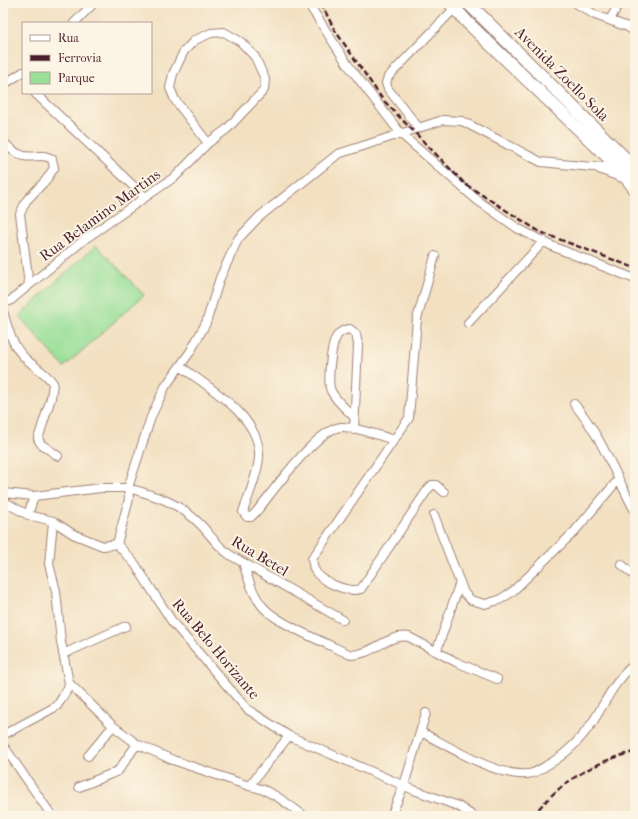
<svg xmlns="http://www.w3.org/2000/svg" width="638" height="819" font-family="'IM FELL French Canon',serif">
<rect width="100%" height="100%" fill="#fcf5e5"/>
<filter id="ink" filterUnits="userSpaceOnUse"><feTurbulence type="fractalNoise" baseFrequency=".025" numOctaves="2"/><feDisplacementMap in="SourceGraphic" scale="8" xChannelSelector="R" yChannelSelector="G"/><feConvolveMatrix kernelMatrix="1 2 1 2 8 2 1 2 1" color-interpolation-filters="sRGB"/></filter>
<filter id="wash" filterUnits="userSpaceOnUse"><feTurbulence type="fractalNoise" baseFrequency=".012" numOctaves="4" result="noise"/><feDisplacementMap in="SourceGraphic" scale="16" xChannelSelector="R" yChannelSelector="G"/><feGaussianBlur stdDeviation="0.9" result="paint"/><feColorMatrix in="noise" values="0 0 0 0 0 0 0 0 0 0 0 0 0 0 0 0 0 1.4 0 .05"/><feComposite in="paint" operator="in"/></filter>
<g filter="url(#wash)">
<rect width="100%" height="100%" fill="#f2e0c1"/>
<path fill="#99df98" stroke="#727f62" d="M96,245l48,50 -80,72 -45,-51z"/>
</g>
<g filter="url(#ink)">
<g fill="none" stroke-linecap="round" stroke-linejoin="round">
<defs>
<path id="minor" d="M308,3l40,62 53,69 76,66 40,28 37,19 81,32
M576,3l19,12 33,12 7,5
M610,20l9,-17
M74,23l20,-20
M3,85l20,-13
M35,93l110,104
M419,128l-31,-39 -2,-6 2,-6 67,-69
M3,141c5,6 13,13 21,15 11,2 18,-3 28,3l2,9 -8,12 -20,21 -6,13 9,71
M599,169l26,10
M435,256l-18,63 -8,99 -97,141c1,3 1,7 2,10 6,13 34,24 47,20l67,-100 4,-4h4l8,7
M3,302l7,-1 75,-62 91,-63 32,-33 19,-14 37,-39 1,-11 -10,-22 -14,-15 -17,-10 -13,1 -16,7 -11,11 -11,23 -3,14 5,12 33,43
M3,311c5,18 9,36 24,49 9,8 19,13 26,23l-2,15 -13,41 3,5 17,12
M468,323l76,-82
M180,366c28,21 81,51 79,90 0,16 -11,40 -16,56l4,5h4l5,-5c17,-20 60,-83 85,-85 13,-1 40,9 53,13
M574,404c27,31 41,71 61,107
M354,430l4,-85 -2,-11 -6,-5c-6,1 -10,2 -13,7 -6,8 -10,46 -6,55 5,10 15,18 23,26
M3,493l31,3 67,-8h27l23,-71 14,-30 25,-35 16,-29 14,-45 18,-39 21,-22 79,-63 105,-34 19,1 79,41 51,5 25,-1 18,5
M3,501l25,14 25,6 20,13 30,12 14,-2 18,20 38,59 74,86 42,27 125,54 44,16 15,10
M28,515l6,-19
M434,515l30,78 7,7 14,4 14,-4 13,-8 62,-60 44,-52
M117,544l12,-45 -1,-11c29,8 52,15 74,38 11,12 14,19 28,29l113,65
M243,563c5,15 10,33 21,45 16,17 64,36 87,47 22,0 37,-22 58,-18l47,25 41,17
M621,564l14,12
M437,650l23,-68
M63,654l63,-28
M69,683l44,43 24,18 36,16 76,26c21,3 39,18 55,30
M421,732c28,14 81,49 112,41 5,-2 11,-6 16,-9 19,-11 33,-26 45,-44 14,-22 20,-39 41,-56
M3,735l54,-29 10,-16 2,-7 -8,-41 -5,-51 -7,-27 4,-43
M3,745l49,71
M88,756l25,-30
M249,786l40,-50
M79,787l39,-16 19,-27
M391,816l13,-31 22,-72"/>
<path id="secondary" d="M450,3l18,20 149,143 18,23
M468,3l167,165"/>
</defs>
<use href="#minor" stroke="#9e8076" stroke-width="10"/>
<use href="#secondary" stroke="#9e8076" stroke-width="14"/>
<use href="#minor" stroke="#fff" stroke-width="8"/>
<use href="#secondary" stroke="#fff" stroke-width="12"/>
<path stroke="#4a1f2b" stroke-width="2.5" stroke-dasharray="6 3" stroke-linecap="butt" d="M321,3l13,26 49,71 82,84 75,48 95,36
M533,816c24,-32 63,-56 102,-64"/>
</g>
</g>
<g text-anchor="middle" stroke-width="4" stroke-linejoin="round" paint-order="stroke">
<g font-size="15" fill="#4a1f2b" stroke="#fcf5e5">
<text transform="translate(562 74) rotate(45)" y="5">Avenida Zoello Sola</text>
<text transform="translate(100 215) rotate(-36)" y="5">Rua Belamino Martins</text>
<text transform="translate(260 556) rotate(31)" y="5">Rua Betel</text>
<text transform="translate(216 649) rotate(50)" y="5">Rua Belo Horizante</text>
</g>
</g>
<rect width="638" height="819" fill="none" stroke="#fcf5e5" stroke-width="16"/>
<rect x="22" y="22" width="130" height="72" fill="#fcf5e5" stroke="#b59f9b"/>
<rect x="30" y="35" width="20" height="6" fill="#ffffff" stroke="#b59f9b"/>
<text x="58" y="42" font-size="12" fill="#4a1f2b">Rua</text>
<rect x="30" y="55" width="20" height="6" fill="#4a1f2b" stroke="#b59f9b"/>
<text x="58" y="62" font-size="12" fill="#4a1f2b">Ferrovia</text>
<rect x="30" y="72" width="20" height="12" fill="#99df98" stroke="#b59f9b"/>
<text x="58" y="82" font-size="12" fill="#4a1f2b">Parque</text>
</svg>
